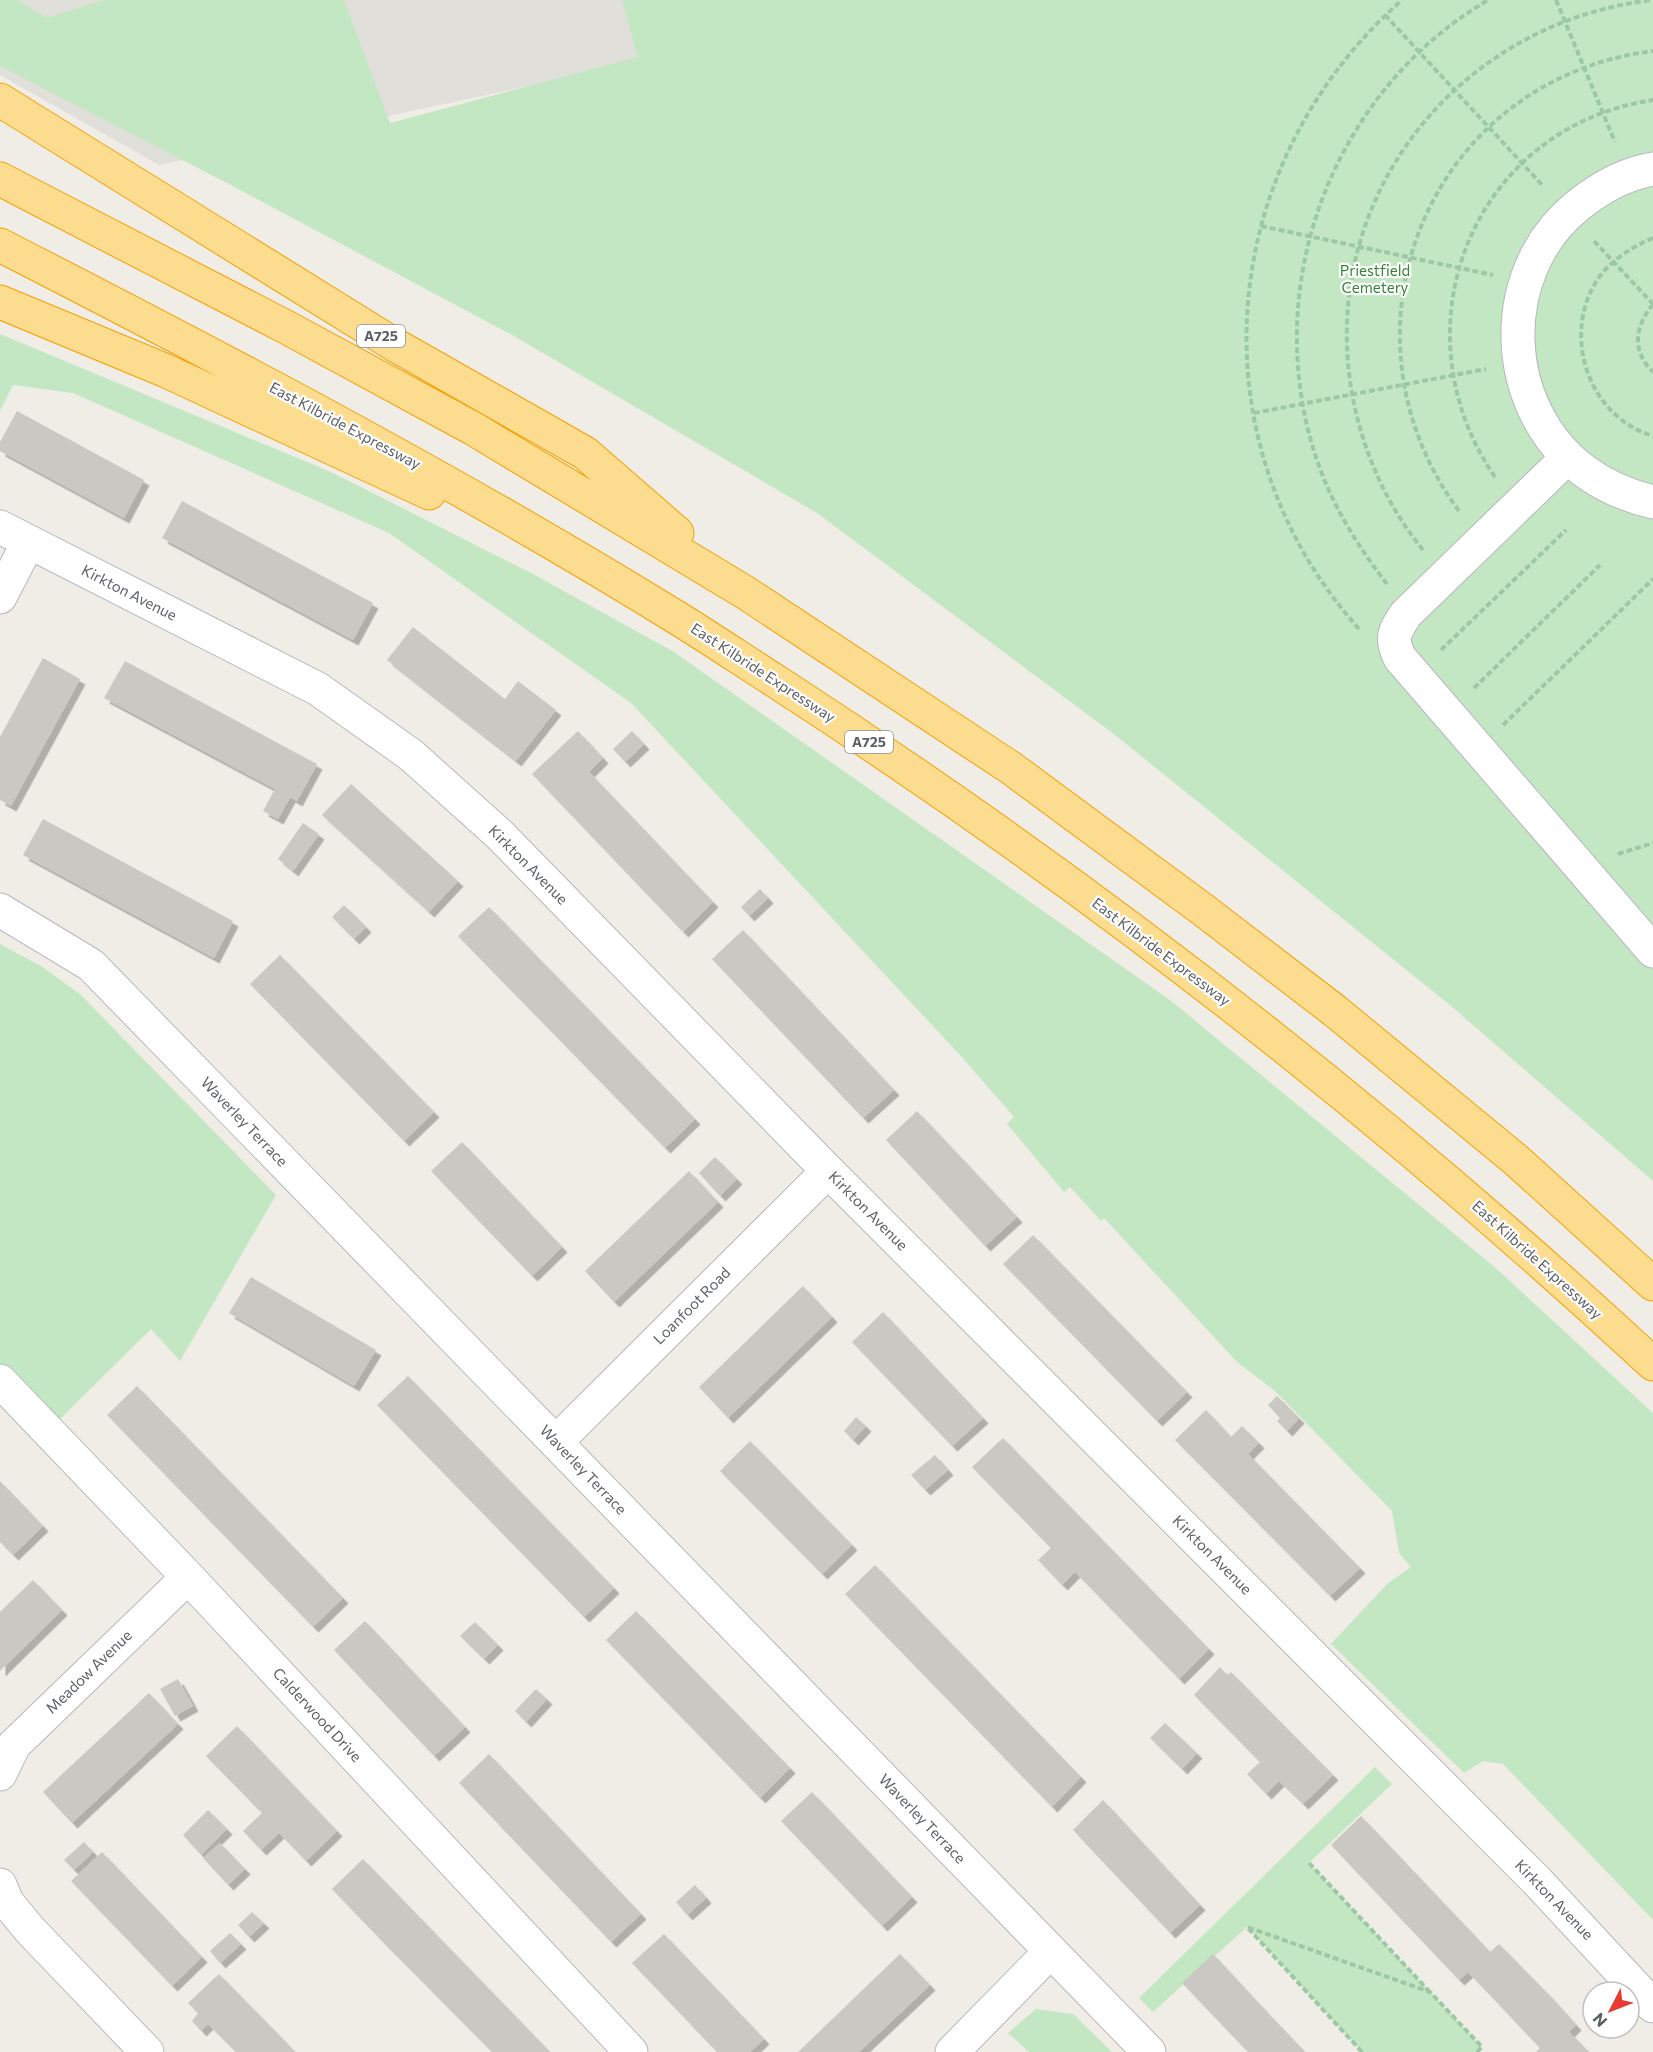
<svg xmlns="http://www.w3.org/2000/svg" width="1653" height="2052" font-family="Commissioner,sans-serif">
<defs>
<filter id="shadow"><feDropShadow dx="5.5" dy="5.5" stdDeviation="0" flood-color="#0004"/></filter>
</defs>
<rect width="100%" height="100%" fill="#f0ede6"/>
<path fill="#e1dfda" d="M0,0h879l-84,29 -636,136 -159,-90z"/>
<path fill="#c4e7c3" d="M0,0h18l29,18 56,-18h241l46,123 248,-66 -16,-57h1031v1181l-202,-175 -336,-271 -298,-222 -305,-178 -285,-152 -227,-117z
M0,334l331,138 202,102 141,78 496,348 327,269 156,144v507l-150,-156 -20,-3 -19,12 -133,-129 57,-61 23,-16 -12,-14 -7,-42 -117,-120 -38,-29 -133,-144 -3,3 -31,-34 -6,5 -57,-68 7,-7 -54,-62 -329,-352 -242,-170 -316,-140 -60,-8 -13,26z
M0,944l41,22 39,28 196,201 -96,166 -29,-32 -97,96 -54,-56z
M1375,1767l17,17 -83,79 173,184 -5,5h-115l-115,-125 -94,85 -14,-14z
M1036,2009l37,5 39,38h-83l-21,-19z"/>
<path fill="#cac8c3" filter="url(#shadow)" d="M17,411l127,69 -20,38 -124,-67v-9z
M182,501l191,102 -20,37 -191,-102z
M413,627l92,72 13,-18 38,29 -40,51 -129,-101z
M43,658l37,21 -69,127 -11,-6v-63z
M125,661l192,103 -20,37 -7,-4 -12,22 -15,-8 12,-22 -171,-91z
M578,731l25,27 -14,14 124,130 -30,30 -151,-158z
M632,731l12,13 -19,18 -12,-13z
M351,784l107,97 -29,31 -107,-97z
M43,819l190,102 -19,37 -191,-103z
M303,823l16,11 -26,37 -15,-12z
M760,889l8,9 -19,18 -8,-9z
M344,905l22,22 -12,12 -22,-22z
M489,907l206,212 -30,29 -207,-212z
M743,930l151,160 -31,28 -151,-159z
M280,955l154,157 -30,29 -154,-157z
M917,1111l100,106 -32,29 -99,-106z
M462,1142l100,105 -30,29 -101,-105z
M715,1157l22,22 -17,17 -21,-23z
M689,1171l29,31 -104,100 -29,-31z
M1033,1235l154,157 -30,29 -154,-157z
M251,1277l125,73 -22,36 -125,-73z
M803,1286l29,31 -104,101 -29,-31z
M883,1312l100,106 -31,28 -100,-104z
M408,1376l206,212 -30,29 -207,-212z
M137,1386l206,212 -30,29 -206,-212z
M1277,1396l22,22 -12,13 -10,-10 3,-3 -12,-13z
M1206,1410l25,27 11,-11 17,17 -11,11 112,114 -30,28 -155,-156z
M856,1417l10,9 -13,14 -9,-9z
M1003,1438l206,211 -30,30 -104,-107 -13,13 -24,-25 13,-12 -79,-81z
M750,1441l102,104 -30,29 -102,-103z
M935,1455l13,15 -23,20 -14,-15z
M0,1481l43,45 -30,29 -13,-13z
M875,1565l206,212 -29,30 -207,-213z
M33,1580l29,30 -62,61v-59z
M636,1611l154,157 -30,30 -154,-158z
M365,1621l100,106 -31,29 -100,-106z
M475,1622l23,23 -14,14 -24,-23z
M1220,1667l7,8 4,-3 102,103 -30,29 -24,-23 -13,13 -19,-20 13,-12 -66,-67z
M178,1679l15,27 -18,10 -15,-27z
M536,1689l11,10 -21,23 -11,-11z
M149,1693l29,31 -106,99 -29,-31z
M1165,1723l32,30 -15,16 -32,-31z
M237,1726l100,105 -31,30 -27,-28 -18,17 -18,-19 19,-18 -56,-57z
M489,1754l152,160 -30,28 -152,-159z
M812,1792l100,105 -30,29 -101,-105z
M1103,1800l97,105 -30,28 -97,-103z
M208,1810l19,19 -26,26 -18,-20z
M1361,1816l129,136 9,-8 52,53 25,28 -7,7 20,20h-53l4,-4 -72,-76 -9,8 -128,-135z
M84,1842l9,10 -19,18 -10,-10z
M220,1843l25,26 -17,16 -25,-27z
M102,1852l100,105 -30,29 -101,-105z
M363,1859l155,160 32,33h-58l-109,-110 -51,-53z
M695,1885l11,13 -19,17 -11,-13z
M252,1912l12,11 -15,14 -11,-12z
M230,1933l11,11 -21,19 -10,-12z
M664,1934l100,105 -14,13h-33l-85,-89z
M900,1954l30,31 -71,67h-61z
M1213,1954l50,54 42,44h-57l-66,-69z
M219,1974l59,60 17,18h-59l-28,-28 -7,7 -9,-10 6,-8 -10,-10z"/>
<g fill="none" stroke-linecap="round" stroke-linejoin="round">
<defs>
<path id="minor" d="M1653,169c-29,5 -55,20 -77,38 -81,67 -76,200 7,263 21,16 45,26 70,32
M1568,457l-162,157c-12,18 -16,24 -6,44l253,293
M0,527l318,162 93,66 89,80 328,336 708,709 117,126
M0,597l28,-54
M0,910l91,55 1058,1087
M0,1381l188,196 443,475
M556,1442l272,-271
M0,1774l14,-29 174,-168
M0,1885l7,17 23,28 117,122
M952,2052l98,-100"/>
<path id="highway" d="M0,100l395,245 190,108 92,80
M0,179l286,148 188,102 272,164 265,175 191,141 133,102 181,149 137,124
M0,245c230,118 459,238 679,374 34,21 68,44 101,65 310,201 602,429 873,680
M0,302l164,68 265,123"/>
</defs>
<use href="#minor" stroke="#b6b8bc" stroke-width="35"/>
<use href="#highway" stroke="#f4a002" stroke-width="35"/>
<path stroke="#9cc8a6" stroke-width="4" stroke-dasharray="6 3" stroke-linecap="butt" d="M1556,0l59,142
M1385,15l159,172
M1261,226l232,49
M1653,238c-19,8 -35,18 -49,33 -46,55 -19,145 49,165
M1594,241l59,63
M1653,304c-18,22 -22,47 0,68
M1254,413l232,-44
M1495,477c-102,-148 -23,-350 158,-377
M1459,511c-133,-180 -30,-432 194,-460
M1423,550c-36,-44 -59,-96 -70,-151 -38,-198 103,-376 299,-399
M1387,584c-28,-36 -52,-74 -68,-118 -62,-173 10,-372 169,-466
M1359,629c-168,-188 -143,-465 43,-629
M1441,650l125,-120
M1474,688l126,-123
M1503,725l150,-146
M1618,854l35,-11
M1309,1863l120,128
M1362,2052l-115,-125 183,65 52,55 -5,5"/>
<use href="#minor" stroke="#fff" stroke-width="33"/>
<use href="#highway" stroke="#fcdd90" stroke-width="33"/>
</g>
<g text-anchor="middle" stroke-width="4.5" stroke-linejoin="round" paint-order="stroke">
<g fill="#fff" stroke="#8e9094" stroke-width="1.5">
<rect x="357" y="325" width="48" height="22" rx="4.5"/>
<rect x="845" y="731" width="48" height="22" rx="4.5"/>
</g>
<g font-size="14" font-weight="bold" fill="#5d6166">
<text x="381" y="341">A725</text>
<text x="869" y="747">A725</text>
</g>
<g font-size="15" fill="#358537" stroke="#fff">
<text x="1375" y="276">Priestfield<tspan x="1375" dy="17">Cemetery</tspan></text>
</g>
<g font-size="15" fill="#5d6166" stroke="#fff">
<text transform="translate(345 426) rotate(28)" y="5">East Kilbride Expressway</text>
<text transform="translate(129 593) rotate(27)" y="5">Kirkton Avenue</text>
<text transform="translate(763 673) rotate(33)" y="5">East Kilbride Expressway</text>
<text transform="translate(528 865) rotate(45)" y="5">Kirkton Avenue</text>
<text transform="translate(1161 952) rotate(37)" y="5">East Kilbride Expressway</text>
<text transform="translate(244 1122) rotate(46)" y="5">Waverley Terrace</text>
<text transform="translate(868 1211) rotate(45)" y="5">Kirkton Avenue</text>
<text transform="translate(1537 1260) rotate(42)" y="5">East Kilbride Expressway</text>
<text transform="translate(692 1306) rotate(-45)" y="5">Loanfoot Road</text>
<text transform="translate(583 1470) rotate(46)" y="5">Waverley Terrace</text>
<text transform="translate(1212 1555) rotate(45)" y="5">Kirkton Avenue</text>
<text transform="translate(89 1672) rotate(-44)" y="5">Meadow Avenue</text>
<text transform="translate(317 1715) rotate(47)" y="5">Calderwood Drive</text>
<text transform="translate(922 1819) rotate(46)" y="5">Waverley Terrace</text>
<text transform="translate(1554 1900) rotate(46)" y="5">Kirkton Avenue</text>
</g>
</g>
<g transform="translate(1611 2010) rotate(228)"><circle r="28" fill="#ffffff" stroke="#bec0c2" stroke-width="1.5"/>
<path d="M0-4.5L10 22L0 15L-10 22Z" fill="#e83b33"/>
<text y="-9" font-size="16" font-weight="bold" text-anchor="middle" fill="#5d6166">N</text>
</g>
</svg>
